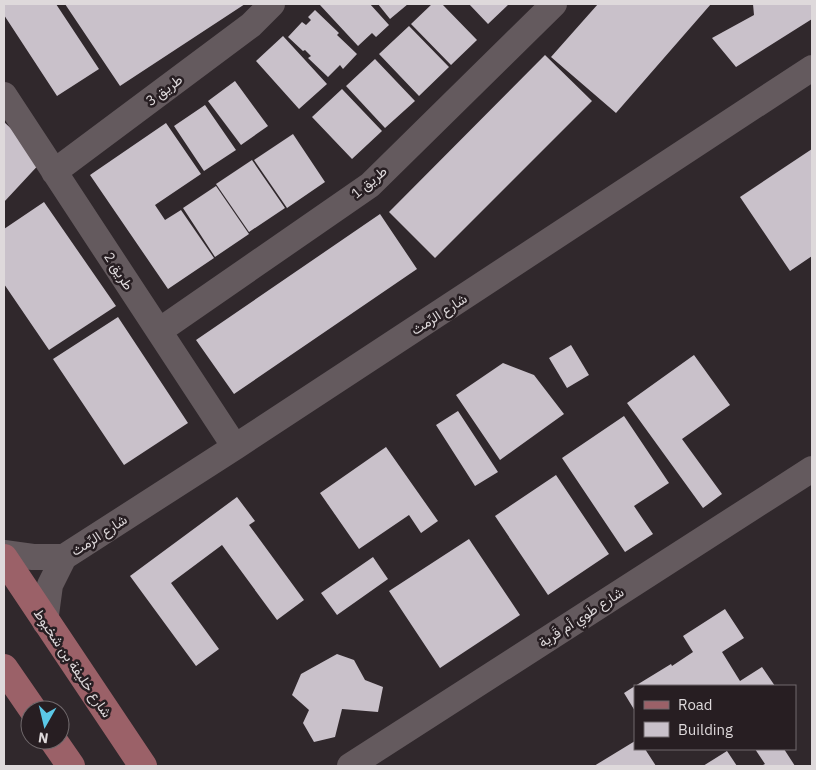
<svg xmlns="http://www.w3.org/2000/svg" width="816" height="770" font-family="'IBM Plex Sans',Vazirmatn,sans-serif">
<rect width="100%" height="100%" fill="#30282c"/>
<path fill="#c9c1ca" d="M4,4h52l43,65 -42,27 -53,-81z
M65,4h180l-125,82z
M321,4h49l19,21 -13,12 -4,-4 -14,13 -38,-41z
M378,4h30l-18,15z
M432,4h10l35,36 -26,25 -40,-41z
M469,4h40l-21,20z
M598,4h113l-95,109 -65,-56z
M753,4h59v15l-76,48 -24,-29 42,-23z
M315,10l24,23 -2,2 20,19 -14,15 -3,-4 -12,12 -20,-19 3,-2 -6,-6 -2,1 -15,-14 14,-15 4,3 5,-5 -3,-3z
M409,26l40,41 -30,29 -40,-42z
M283,36l44,48 -28,25 -43,-48z
M545,55l47,46 -157,157 -46,-46z
M375,59l40,42 -30,27 -39,-42z
M235,81l33,45 -27,19 -33,-44z
M342,89l40,42 -30,28 -40,-42z
M205,105l31,45 -32,21 -30,-45z
M4,122l40,37 -40,43z
M166,123l35,51 -46,31 10,15 16,-10 33,48 -46,31 -78,-114z
M293,134l32,48 -38,26 -33,-48z
M812,149v107l-22,15 -50,-74z
M252,160l33,48 -36,24 -33,-48z
M216,186l33,48 -34,23 -32,-49z
M44,202l72,104 -67,44 -45,-66v-55z
M380,214l37,55 -183,125 -38,-54z
M118,317l70,106 -64,42 -71,-106z
M571,345l18,30 -22,13 -18,-30z
M694,355l36,50 -48,34 40,55 -19,14 -76,-105z
M503,363l31,12 30,39 -64,46 -44,-65z
M458,411l40,61 -23,14 -39,-61z
M624,416l45,67 -35,23 19,28 -28,18 -63,-94z
M386,447l52,74 -17,12 -12,-18 -50,34 -39,-56z
M556,475l53,79 -61,41 -53,-79z
M237,497l18,24 -6,4 55,75 -27,20 -55,-75 -51,38 48,66 -23,17 -66,-90z
M469,539l51,76 -80,53 -51,-77z
M373,557l15,22 -51,36 -16,-22z
M725,609l19,29 -22,14 18,29 22,-14 13,19h-140l36,-22 1,2 21,-14 -10,-16z
M337,654l17,6 11,20 18,7 -5,25 -36,-3 -7,28 -21,5 -11,-19 6,-13 -17,-15 9,-21z
M635,686v25l-11,-18z
M635,741v8h10l11,17h-62z
M755,749h29l11,17h-34l4,-2z
M727,751l10,15h-34z"/>
<g fill="none" stroke-linecap="round" stroke-linejoin="round">
<path stroke="#645a5e" stroke-width="26" d="M4,95l231,352
M54,172l197,-147 21,-21
M159,331l211,-146 184,-181
M4,553l29,4h31
M45,622l5,-37 14,-28 171,-110 577,-379
M350,766l462,-297"/>
<path stroke="#9b6168" stroke-width="28" d="M4,558l139,208
M4,668l29,42
M53,740l18,26"/>
</g>
<g text-anchor="middle" stroke-width="5" stroke-linejoin="round" paint-order="stroke">
<g font-size="14" fill="#ded9db" stroke="#271e22">
<text transform="translate(164 90) rotate(-37)" y="5">طريق 3</text>
<text transform="translate(369 182) rotate(-40)" y="5">طريق 1</text>
<text transform="translate(119 271) rotate(57)" y="5">طريق 2</text>
<text transform="translate(439 314) rotate(-33)" y="5">شارع الرِّمث</text>
<text transform="translate(99 535) rotate(-33)" y="5">شارع الرِّمث</text>
<text transform="translate(581 617) rotate(-33)" y="5">شارع طَوي أم قَرية</text>
<text transform="translate(73 663) rotate(56)" y="5">شارع خليفة بن شخبوط</text>
</g>
</g>
<rect width="816" height="770" fill="none" stroke="#ded9db" stroke-width="10"/>
<rect x="634" y="685" width="162" height="65" fill="#271e22" stroke="#70696c"/>
<rect x="644" y="701" width="25" height="8" fill="#9b6168" stroke="#70696c"/>
<text x="678" y="710" font-size="15" fill="#ded9db">Road</text>
<rect x="644" y="722" width="25" height="15" fill="#c9c1ca" stroke="#70696c"/>
<text x="678" y="735" font-size="15" fill="#ded9db">Building</text>
<g transform="translate(45 725) rotate(188)"><circle r="24" fill="#271e22" stroke="#70696c"/>
<path d="M0-4L9 19L0 12L-9 19Z" fill="#5bc8e7"/>
<text y="-8" font-size="14" font-weight="bold" text-anchor="middle" fill="#ded9db">N</text>
</g>
</svg>
